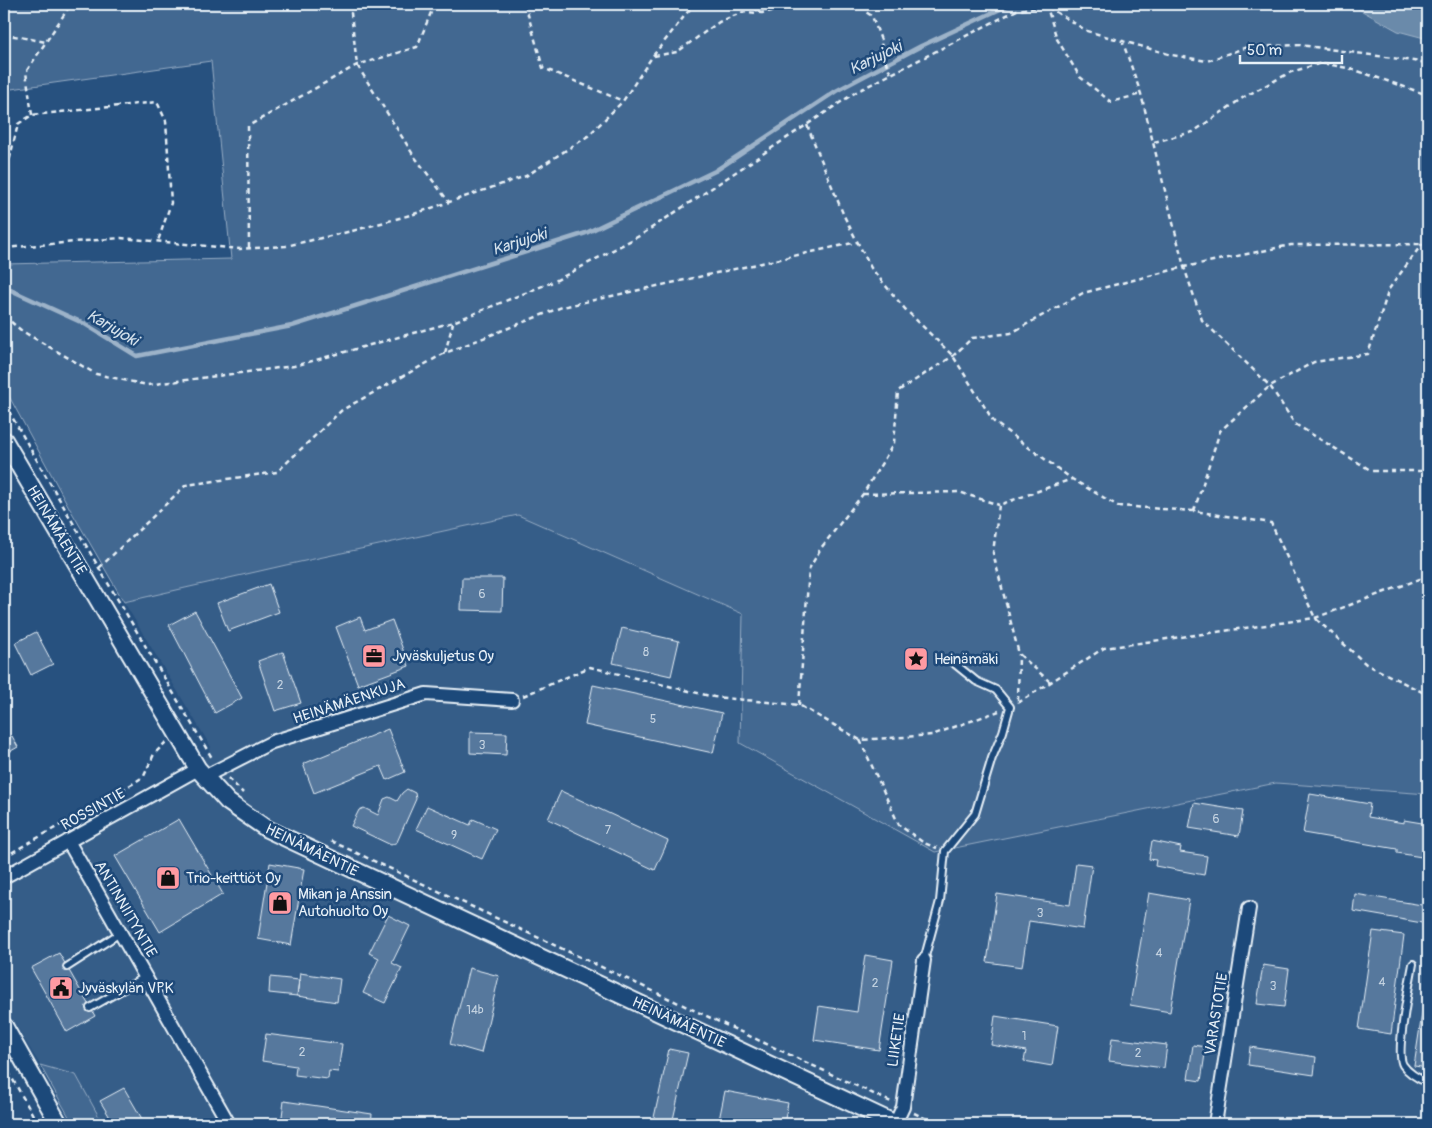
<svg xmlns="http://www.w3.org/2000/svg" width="1432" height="1128" font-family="Pangolin,sans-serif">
<rect width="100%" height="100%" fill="#27517f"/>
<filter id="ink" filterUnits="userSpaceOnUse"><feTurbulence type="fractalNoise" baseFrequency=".02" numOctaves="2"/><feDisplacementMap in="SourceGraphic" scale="10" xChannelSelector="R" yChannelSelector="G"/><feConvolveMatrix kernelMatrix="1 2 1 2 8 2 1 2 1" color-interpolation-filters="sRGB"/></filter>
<g filter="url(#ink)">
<path fill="#355d88" d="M518,515l225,99 192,238 341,-69 152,11v330h-1325l-27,-49 -36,-10 -36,-59v-124l191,-108 16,-27 -87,-145 162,-37z"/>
<path fill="#436891" stroke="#96acc4" d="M4,4h1424v790l-152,-11 -341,69 -195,-109 3,-129 -225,-99 -232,50 -162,37 -54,-93 -66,-122v-123l227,-5 -20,-198 -207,29z
M40,1065l36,10 27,49h-30z"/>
<path fill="#6b8aaa" stroke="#9db3c9" d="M1362,4h66v35l-30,-8 -43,-24z"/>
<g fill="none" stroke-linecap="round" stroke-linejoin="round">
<path stroke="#9db3c9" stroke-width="4.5" d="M4,287l81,37 52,32 155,-30 294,-93 129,-62 121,-80 85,-45 90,-42"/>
</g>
<path fill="#57789d" stroke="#e8f1f8" d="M755,4h12l1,6 -12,1z
M462,578h41l-1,33 -41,-1z
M269,584l10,28 -51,19 -11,-28z
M195,611l47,87 -27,15 -46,-88z
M360,617l5,13 27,-10 17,46 -51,19 -22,-58z
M622,628l57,13 -8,35 -58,-13z
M36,632l17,32 -22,11 -16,-32z
M283,652l18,51 -26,8 -17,-50z
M593,685l129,28 -9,40 -128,-28z
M388,729l17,43 -18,8 -6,-14 -67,27 -11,-29z
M470,732l37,1 -1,22 -36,-2z
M12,736l6,11 -14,8v-14z
M407,789l8,4 1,6 -19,43 -6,3 -40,-19 8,-16 5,-2 14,7 6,-16 5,-2 8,4 5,-8z
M561,791l107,50 -13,29 -107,-51z
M1310,794l60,10 -2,13 36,6v-3l24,4v34l-31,-5v-4l-94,-16z
M1194,803l49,8 -4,25 -50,-8z
M427,806l43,19 3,-6 23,10 -14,30 -66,-30z
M179,819l44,75 -63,38 -45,-76z
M1152,841l29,6 -1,5 27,4 -3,19 -49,-9 1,-6 -7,-1z
M270,863l34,6 -13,76 -33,-6z
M1076,863l16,2 -9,64 -54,-8 -7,46 -35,-5 10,-68 73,11z
M1149,893l40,7 -19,112 -40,-7z
M1355,894l73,12v18l-75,-13z
M388,915l22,11 -18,37 10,5 -17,35 -22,-10 16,-35 -10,-5z
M1373,931l31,4 -13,99 -32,-5z
M59,953l36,63 -28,16 -36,-64z
M865,955l28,5 -14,90 -65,-10 5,-34 38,6z
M1263,965l26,4 -5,38 -27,-3z
M469,968l30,8 -18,77 -31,-9z
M300,973l40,6 -3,23 -40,-6z
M1428,975v93l-14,-2z
M270,977l29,3 -2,16 -28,-3z
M995,1016l63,10 -6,40 -28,-5 2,-10 -35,-6z
M266,1034l76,10 -4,28 -9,-1 -1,8 -33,-4 1,-9 -34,-5z
M1112,1038l55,7 -3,23 -55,-7z
M1193,1045l13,2 -5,34 -13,-2z
M1250,1047l66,10 -2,18 -66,-10z
M669,1049l19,4 -16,71 -19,-2z
M124,1088l21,36h-31l-14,-23z
M725,1091l63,12 -4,21h-41l-24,-4z
M284,1101l88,13 -1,10h-90z
M393,1120l39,4h-40z
M1264,1120l28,4h-29z"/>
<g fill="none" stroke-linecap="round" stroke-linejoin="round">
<defs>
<path id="service" d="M924,960l16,-59 5,-50 30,-37 17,-56 11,-26 7,-25 -14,-17 -20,-9 -21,-17
M1413,964c-3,17 -18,89 -10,101 6,9 16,14 25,18
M67,967l53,-34
M90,1008l55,-31"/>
<path id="minor" d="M204,777l68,-35 154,-48 86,6
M68,841l161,283
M4,877l194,-108
M895,1124l8,-17 21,-147
M1215,1124l34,-216"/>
<path id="tertiary" d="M4,440l194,329 30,33 39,27 629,295
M4,1026l55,98"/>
</defs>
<use href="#service" stroke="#e8f1f8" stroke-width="10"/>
<use href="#minor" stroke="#e8f1f8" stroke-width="16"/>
<use href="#tertiary" stroke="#e8f1f8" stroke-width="20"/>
<path stroke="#e8f1f8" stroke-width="2.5" stroke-dasharray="5 4" stroke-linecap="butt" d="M355,4l-4,9 6,52 57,91 35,46
M525,4l18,64 80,33
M864,4l2,8 6,4 10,27 -2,6 11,25
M1046,4l11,35 23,38 31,25 30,-8
M4,34l42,8
M1122,40l19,54 43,173 18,53 68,66 25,38 77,47h56
M654,56l23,-4 42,-30 24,-10 19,1 14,-3 8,-6
M32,115l-6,-43 45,-68
M807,125l37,91 27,52 34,41 48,47 41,66 78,57 46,27 76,5 77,12 44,95 51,46 62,31
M1154,142l39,-10 51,-35 47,-25 31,-9 30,6 76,26
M4,176l3,-6 11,-46 14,-9 125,-13 9,19 5,82 -13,38
M4,248l117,-10 119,11 46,-3 66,-15 62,-17 112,-38 62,-40 35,-35 29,-44 42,-53
M249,248l-1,-122 109,-61 60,-18 15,-37
M4,316l18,15 74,43 51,11 147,-19 159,-44 102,-41 86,-46 215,-143 161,-82 29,-4 41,25 85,24 35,6 40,-14 53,-2 128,18
M445,353l8,-30
M4,403l95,165 113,190
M863,494l96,-2 40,13
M1194,511l26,-80 50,-45 44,-24 54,-8 21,-65 33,-45
M99,568l87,-83 91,-13 65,-62 103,-57 117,-46 295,-65
M1050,682l-31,-28 -26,-101 6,-48 73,-26
M523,696l67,-29 124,30 85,8 61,35 72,-5 67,-24
M1018,701l1,-47
M1018,703l86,-55 211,-30 113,-42
M799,705l10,-136 12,-21 42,-54 31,-51 4,-52 55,-35 19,-18 39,-5 72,-40 101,-26 107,-22 137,-1
M860,740l39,85 25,18 13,5
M228,778l15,15
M331,841l560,261
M4,857l130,-74 10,-7 10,-22 12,-12
M4,1064l34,60
M914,1113l23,11"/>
<use href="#service" stroke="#1f4a7a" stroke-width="6"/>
<use href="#minor" stroke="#1f4a7a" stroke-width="12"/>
<use href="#tertiary" stroke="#1f4a7a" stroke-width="16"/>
</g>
</g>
<defs>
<symbol id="office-square" viewBox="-11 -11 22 22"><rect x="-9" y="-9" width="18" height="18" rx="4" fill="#ff9aa2" stroke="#1f4a7a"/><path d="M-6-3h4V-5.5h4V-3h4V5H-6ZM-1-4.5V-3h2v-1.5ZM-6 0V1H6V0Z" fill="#111"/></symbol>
<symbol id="sight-square" viewBox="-11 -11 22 22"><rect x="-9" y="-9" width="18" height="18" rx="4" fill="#ff9aa2" stroke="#1f4a7a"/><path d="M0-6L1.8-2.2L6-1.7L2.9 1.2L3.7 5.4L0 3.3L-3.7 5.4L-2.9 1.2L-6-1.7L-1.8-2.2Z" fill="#111"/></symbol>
<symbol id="shop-square" viewBox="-11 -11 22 22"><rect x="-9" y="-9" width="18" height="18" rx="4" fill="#ff9aa2" stroke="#1f4a7a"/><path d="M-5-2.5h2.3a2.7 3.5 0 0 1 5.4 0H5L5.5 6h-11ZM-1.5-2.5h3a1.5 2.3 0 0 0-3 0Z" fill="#111"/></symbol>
<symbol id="civic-square" viewBox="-11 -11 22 22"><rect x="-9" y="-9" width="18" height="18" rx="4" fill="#ff9aa2" stroke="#1f4a7a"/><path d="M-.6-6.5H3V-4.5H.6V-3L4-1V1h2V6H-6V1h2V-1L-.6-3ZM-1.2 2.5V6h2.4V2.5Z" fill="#111"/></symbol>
</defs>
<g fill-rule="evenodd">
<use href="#office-square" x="360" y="642" width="28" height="28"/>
<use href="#sight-square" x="902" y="645" width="28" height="28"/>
<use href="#shop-square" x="154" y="864" width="28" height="28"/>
<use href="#shop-square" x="266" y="889" width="28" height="28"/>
<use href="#civic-square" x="47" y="974" width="28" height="28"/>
</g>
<g text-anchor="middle" stroke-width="5" stroke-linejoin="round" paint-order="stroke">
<g font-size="12" fill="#c4d3e1">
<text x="482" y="598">6</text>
<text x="646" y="656">8</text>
<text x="280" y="689">2</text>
<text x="653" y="723">5</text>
<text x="482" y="749">3</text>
<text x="1216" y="823">6</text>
<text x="608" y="834">7</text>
<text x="454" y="839">9</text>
<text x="1040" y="917">3</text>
<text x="1159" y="957">4</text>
<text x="1382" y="986">4</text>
<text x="875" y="987">2</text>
<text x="1273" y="990">3</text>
<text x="475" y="1014">14b</text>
<text x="1024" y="1040">1</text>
<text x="302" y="1056">2</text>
<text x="1138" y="1057">2</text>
</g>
<g font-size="15" fill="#e8f1f8" stroke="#1f4a7a">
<text transform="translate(57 530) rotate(59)" y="5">HEINÄMÄENTIE</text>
<text transform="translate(349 701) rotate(-18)" y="5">HEINÄMÄENKUJA</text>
<text transform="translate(93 809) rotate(-29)" y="5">ROSSINTIE</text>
<text transform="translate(312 850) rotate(26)" y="5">HEINÄMÄENTIE</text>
<text transform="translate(126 909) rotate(60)" y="5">ANTINNIITYNTIE</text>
<text transform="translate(1216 1014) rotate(-81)" y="5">VARASTOTIE</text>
<text transform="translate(679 1022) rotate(25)" y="5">HEINÄMÄENTIE</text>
<text transform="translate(896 1040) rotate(-82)" y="5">LIIKETIE</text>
</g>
<g font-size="15" fill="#e8f1f8" stroke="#1f4a7a" text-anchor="start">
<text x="392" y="661">Jyväskuljetus Oy</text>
<text x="934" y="664">Heinämäki</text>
<text x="186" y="883">Trio-keittiöt Oy</text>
<text x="298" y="899">Mikan ja Anssin<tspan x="298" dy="17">Autohuolto Oy</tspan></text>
<text x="78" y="993">Jyväskylän VPK</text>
</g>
<g font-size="16" font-style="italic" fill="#d5e2ec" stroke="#1f4a7a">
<text transform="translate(875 57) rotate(-26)" y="6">Karjujoki</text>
<text transform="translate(519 241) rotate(-18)" y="6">Karjujoki</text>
<text transform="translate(113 327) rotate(30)" y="6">Karjujoki</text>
</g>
</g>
<rect width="1432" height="1128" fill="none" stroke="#1f4a7a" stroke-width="20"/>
<rect x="10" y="10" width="1412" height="1108" fill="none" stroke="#e8f1f8" stroke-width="2" filter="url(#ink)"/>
<path d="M1240 55v8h102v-8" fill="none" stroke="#e8f1f8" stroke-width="2.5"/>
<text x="1247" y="55" font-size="15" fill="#e8f1f8" stroke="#1f4a7a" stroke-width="4" paint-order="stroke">50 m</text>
</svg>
